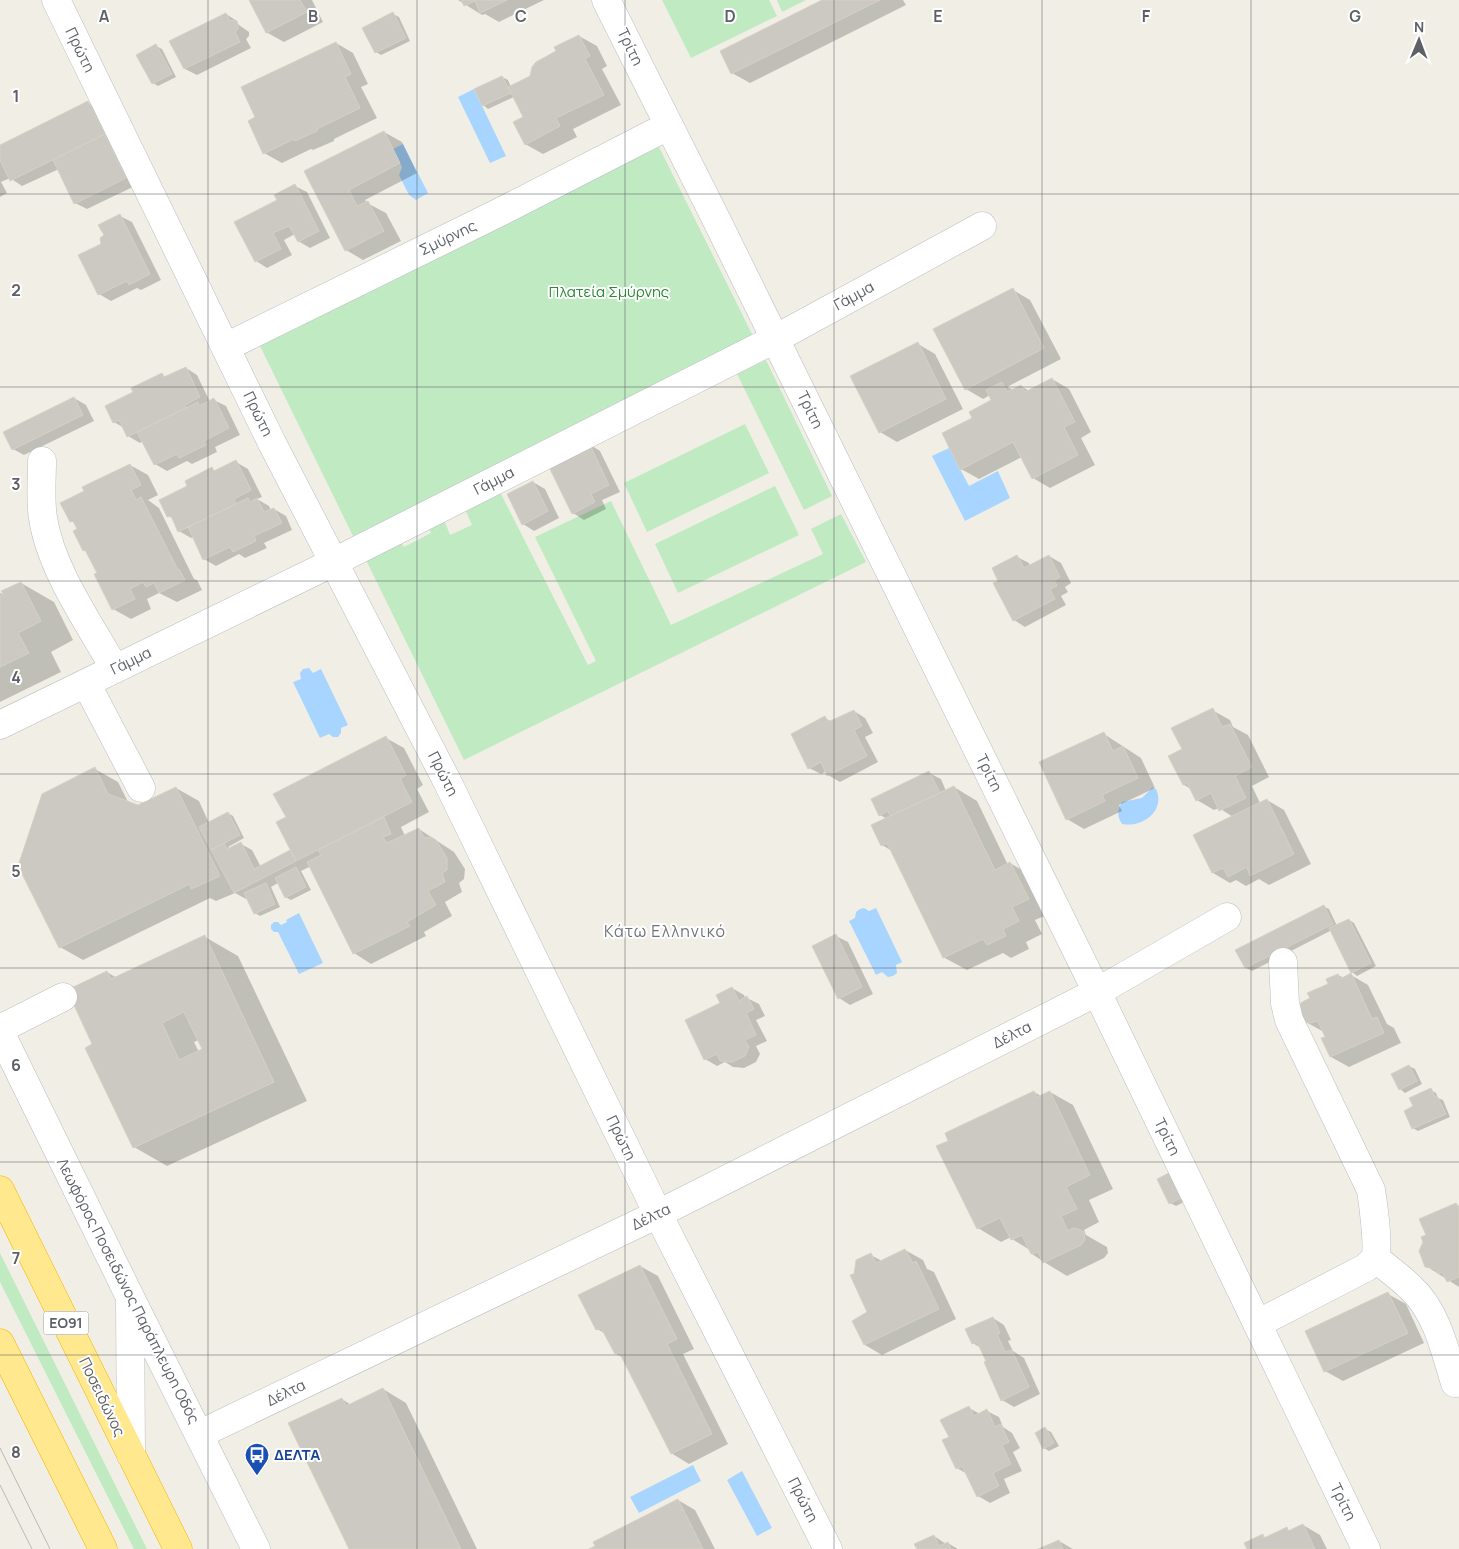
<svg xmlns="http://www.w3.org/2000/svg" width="1459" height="1549" font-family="Manrope,sans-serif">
<rect width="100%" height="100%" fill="#f1efe5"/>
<path fill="#c0eac2" d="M662,0h107l8,16 -86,42z
M777,0h29l-24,12z
M659,147l97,195 -176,83 -227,111 -94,-192z
M766,360l66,136 -28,14 -67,-136z
M745,424l24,49 -122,59 -23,-49z
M775,486l24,49 -121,58 -23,-49z
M499,490l89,175 8,-4 -61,-124 76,-36 60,124 152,-71 -12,-25 30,-15 25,48 -402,198 -100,-204 35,-17 5,8 27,-14 -4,-8 16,-8 7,18 22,-10 -8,-18z
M0,1253l147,296h-13l-134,-267z"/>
<path fill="#a7d5ff" d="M474,89l32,67 -16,7 -32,-66z
M403,144l25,49 -12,7 -7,-5 -10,-20 3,-8 -9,-18z
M949,448l20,38 29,-15 12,27 -45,23 -33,-65z
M309,668l4,5 8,-4 27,56 -7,3v5l-3,4h-5l-4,-3 -9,4 -27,-56 8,-3 -1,-6 3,-4z
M1152,788l4,1c10,22 -14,39 -34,35 -5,-8 -5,-13 0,-22l20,-4z
M864,908l5,3 7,-3 26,54 -6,3 1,8 -4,3 -5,1 -6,-5 -6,3 -27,-54 6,-3 1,-6 4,-3z
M299,913l24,50 -24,11 -21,-42h-4l-3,-3v-4l3,-3h4l3,3 6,-3 -1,-2z
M693,1465l8,16 -62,32 -9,-16z
M742,1471l30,57 -15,8 -30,-56z"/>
<path fill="#0003" fill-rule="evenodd" d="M250,0h62l11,22 -39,20 -18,-10z
M458,0h86l-45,22 -14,-8 -3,1z
M825,0h78l3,5 -156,78 -18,-10z
M226,14l11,7 2,4 10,7v4l-3,3 5,9 -54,27 -12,-6 -14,-28z
M393,14l6,3 11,24 -29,14 -5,-3z
M579,36l18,10 10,20 -5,3 19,36 -48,24 4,8 -34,17 -18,-10 -1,-27 -10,-20 -26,12 -5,-4 19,-28 6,3 3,7 20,-11z
M336,43l17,10 15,31 -7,3 16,31 -43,21v2l-21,9 -2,-1 -29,14 -18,-10 -8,-35z
M156,46l6,3 14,28 -18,9 -5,-3z
M88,103l12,7 37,75 -50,24 -12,-6 -16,-34 -37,17 -12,-8 -9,4 6,11 -7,4v-51z
M384,132l18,10 15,31 -52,27 2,3 19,10 15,28 -38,19 -17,-10 -40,-78z
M295,186l12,6 23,46 -20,10 -12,-7 -3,-7 -11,6 8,15 -25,13 -11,-7 23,-60z
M120,216l12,6 29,58 -20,10 -4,-2 -26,13 -12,-7 -19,-38 22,-12 3,-8z
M1013,290l17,10 31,59 -54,28 7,3 7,-4 8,5 23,-12 17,10 22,43 -10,6 14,27 -45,23 -17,-10 -11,-21 -43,22 -18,-10 12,-51 20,-18 -3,-5 -7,4 -17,-10z
M918,344l17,10 28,55 -66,33 -17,-10z
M186,368l11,7 13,27 4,-2 12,6 14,29 -25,12 2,5 -25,12 -5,-3 -20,10 -12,-7 -12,-23 -3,2 -12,-7 -4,-8 -10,-6 21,-29 27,-18 5,2z
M74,398l12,7 8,16 -70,34 -11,-6z
M589,444l11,7 20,41 -18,8 4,9 -22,11 -11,-7z
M236,462l12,7 14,28 -5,2 12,7 2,4 3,-1 12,7 6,14 -28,13 3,5 -22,10 -6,-4 -23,12 -12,-7 -11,-22 -2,1 -12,-7 -5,-12 -6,-3 21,-30 23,-17 4,3z
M130,465l18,10 10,20 -10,5 11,8 35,71 3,1 5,10 -25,12 -18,-9 -12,6 4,10 -20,10 -18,-10 -15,-36 -10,-20 -4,-3 -8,-26 -5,-3 15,-30z
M533,482l12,7 14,29 -25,13 -11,-7z
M1049,556l12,7 10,20 -6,4 3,5 -7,4 5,9 -41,22 -11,-7 -14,-39 17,-24 12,6 1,3z
M21,583l33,19 19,38 -22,12 10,20 -61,30v-109l5,2z
M1212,710l18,10 3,7 15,8 21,42 -17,9 8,17 7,-3 17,10 27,54 -42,21 -10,-6 -13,7 -10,-6 -6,3 -17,-10 -19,-37 39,-19 -14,-9 -5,2 -17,-10 -6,-11 -7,-4 -1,-36z
M854,711l11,7 8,15 -8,4 13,25 -38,20 -12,-7 -1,-4 -6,3 -12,-6 16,-50 7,4z
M1104,734l37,24 14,30 -36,17 3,6 -38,18 -17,-10z
M386,738l18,10 19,37 -6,4 12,23 -28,15 4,9 14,-7 35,23 11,17 -1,10 -5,4 3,9 -17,10 7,14 -28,16 2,4 -55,28 -17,-11 -42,-84 -3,-2 -8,4 10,19 -20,10 -6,-3 -7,-14 -7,4 9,20 -20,9 -5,-3 -7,-15 -2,1 -11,-6 -19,8 -6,-3 -127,62 -23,-13 35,-178 23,13 10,20 10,4 38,-18 23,13 10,22 19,-10 5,3 11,22 -16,9 2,2 11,-5 11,6 9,17 31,-16 -5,-34z
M929,773l12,6 5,12 8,-4 23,14 31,64 2,-2 24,14 17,36 -16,7 7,14 -16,8 3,7 -18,9 -8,-5 -36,17 -24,-13 -51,-106 -10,-6 5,-26 -7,-4z
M1323,906l6,3 8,17 12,-6 5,3 22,43 -19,10 -5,-4 -20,-42 -80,41 -6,-3 -9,-18z
M836,936l12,6 25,52 -23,11 -11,-7z
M205,937l33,19 69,145 -140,65 -33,-19 -40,-103 13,-72 10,6zM199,1040l5,10 -5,2 -5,-10z
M1338,975l6,3 7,-3 17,10 19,39 7,4 7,15 -52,24 -18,-10 -8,-18 4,-2 -3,-5 -20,-11 7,-23 18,-14z
M732,988l12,7 2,4 1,-1 12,6 6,12 -9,4 11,21 -11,5 4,8 -4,8 -12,6 -11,-1 -8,-5 -8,4 -12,-7 17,-55z
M1409,1066l6,3 7,15 -17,9 -5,-4z
M1431,1090l5,3 2,5 5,2 7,17 -32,14 -5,-3 2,-21z
M1034,1092l7,4 9,-4 23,13 40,84 -24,11 10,22 -15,8 2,5 21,12 1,6 -4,5 -37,18 -23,-14 -12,-8 -2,-4 -18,-11 -1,-2 -10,5 -23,-14z
M1169,1174l5,3 12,24 -10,5 -6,-3z
M1456,1204l3,2v81l-33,-21 2,-30z
M905,1250l18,10 4,9 7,3 22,47 -74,36 -17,-10 4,-32 -14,-39 16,-19 11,6z
M640,1266l18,10 36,73 -11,5 45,90 -39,20 -18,-11 -47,-95 -8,-4 -10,-20 -9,-5z
M1388,1294l18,10 18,39 -81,38 -18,-10z
M993,1318l11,7 7,15 -3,1 5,10 11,7 16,36 -26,13 -12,-7 -20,-51 -9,-6z
M383,1389l23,14 71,146h-126l-9,-150 9,6z
M969,1408l11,6 7,-3 12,6 4,10 9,6 8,15 -7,4 9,19 -18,8 6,14 -20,10 -12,-7 -11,-22 -10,-6 -7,-30z
M1045,1429l6,3 8,14 -10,5 -5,-3z
M678,1500l17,10 20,39h-123z
M1303,1525l17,10 7,14h-79l15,-13 4,2 20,-9 4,2z
M934,1536l12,8 2,-1 10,6h-40z
M1059,1541l14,8h-32z"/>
<path fill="#ccc9c2" stroke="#d6d1c3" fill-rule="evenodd" d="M249,0h51l7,12 -41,21z
M461,0h46l-27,13 -5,-12 -11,5z
M822,0h58l-149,74 -11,-23z
M393,12l13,26 -31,15 -13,-25z
M226,13l4,8 4,-1 4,4v5l-3,3 5,10 -56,27 -15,-28z
M579,35l11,21 -5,3 19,36 -48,23 4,8 -35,19 -12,-23 10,-5 -15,-30 22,-11 2,-9 4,-5 20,-11 -2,-4z
M336,42l15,32 -6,3 15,31 -43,21v2l-22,10 -1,-2 -31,15 -15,-33 7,-4 -14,-30z
M156,44l16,30 -20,10 -16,-29z
M502,76l9,17 -29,13 -8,-17z
M88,101l17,33 -95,47 -10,-21v-15z
M384,131l16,32 -51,27 8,16 11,-5 16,30 -39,20 -41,-80z
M105,134l21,44 -52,26 -21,-44z
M295,184l24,47 -21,11 -9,-16 -16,7 8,16 -26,13 -21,-40 43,-22 -3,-5z
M120,214l30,60 -21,11 -2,-4 -29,14 -20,-40 23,-11 -1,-6 4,-3 -6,-10z
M1013,288l31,60 -79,42 -32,-61z
M918,342l28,57 -67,34 -29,-57z
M186,367l14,30 -15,8 1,3 -59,29 -8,-17 -6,3 -8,-17 28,-14 -2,-4 31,-15 2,4z
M1052,378l23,44 -11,5 14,28 -46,24 -19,-37 -53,28 -18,-37 30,-15 -3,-6 22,-12 -5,-10 16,-8 5,10 14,-7 4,7z
M74,397l9,18 -71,35 -9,-18z
M214,398l15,30 -25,13 2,4 -27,13 -2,-4 -23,11 -17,-33 61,-30 1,4z
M589,443l20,42 -18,9 4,8 -23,12 -25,-51z
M236,460l15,30 -17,9 2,5 -58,28 -7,-16 -4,1 -8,-17 28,-14 -2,-5 27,-14 2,4z
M130,464l11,21 -10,5 5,10 5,-3 37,73 1,-1 6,11 -26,13 -5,-10 -8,4 -3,-5 -13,7 5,10 -23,11 -18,-36 3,-1 -12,-23 -2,1 -10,-20 4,-2 -4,-8 -3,1 -10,-19 24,-12 -2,-4z
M533,481l15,30 -26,14 -15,-31z
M248,498l2,4 7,-4 7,14 10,-4 8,15 -28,13 2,5 -23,11 -3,-5 -27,13 -15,-33z
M1017,555l7,13 25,-13 11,22 -6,3 3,6 -7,3 5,10 -42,22 -20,-38 5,-2 -6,-13z
M21,582l20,39 -23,12 11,20 -29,14v-71l3,-2 -2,-3z
M1213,708l9,19 8,-3 22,43 -17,9 11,22 -27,13 -8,-18 -15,8 -9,-18 -4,2 -15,-29 14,-7 -11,-21z
M854,710l8,16 -8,4 13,26 -40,20 -6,-14 -13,7 -17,-35 34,-18 3,6z
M1104,732l9,19 10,-5 15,32 -36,17 3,6 -39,19 -27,-58z
M386,736l20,39 -6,4 12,23 -116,59 -20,-39 10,-5 -13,-23z
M95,767l13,27 30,11 38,-18 44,89 -29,13 -1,-5 -131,64 -41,-82 24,-72z
M929,771l11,22 -50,23 -2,-5 -9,5 -8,-17z
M954,786l41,84 15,-8 19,37 -17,8 7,14 -16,8 3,7 -19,9 -4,-6 -40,19 -56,-115 -6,3 -10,-21z
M1267,799l27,55 -44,22 -3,-9 -19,10 -5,-9 -11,5 -19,-38z
M228,812l12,23 -29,15 -12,-23z
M384,817l7,17 -8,3 4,6 32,-15 5,10 7,-1 5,3 11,18v12l-5,3 3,9 -17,9 8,14 -29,17 3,4 -57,28 -46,-92 14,-7 -3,-5z
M241,842l13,27 36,-19 6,11 -62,32 -23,-43 13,-7 3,6z
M296,867l10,20 -21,11 -10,-20z
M266,883l9,21 -21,10 -10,-21z
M1324,905l9,19 -88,44 -10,-18z
M1349,919l22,44 -20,10 -22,-45z
M836,934l26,53 -24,12 -26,-53z
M205,935l69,147 -141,66 -48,-100 7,-4 -25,-54 40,-19 4,8zM184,1012l18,37 -23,11 -17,-37z
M1351,973l21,46 5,-2 7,16 -54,24 -9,-19 4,-1 -7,-16 -8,2 -7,-1 -5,-15 4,-5 8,-4 -3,-5 21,-9 -2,-5 12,-5 2,5z
M732,987l7,14 8,-5 7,13 -8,4 10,22 -11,5 4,7 -4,9 -13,6 -12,-1 -3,-7 -13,6 -19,-40 35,-17 -4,-8z
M1409,1065l8,16 -18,9 -8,-16z
M1431,1088l4,9 2,-1 9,18 -34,15 -8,-18 9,-5 -4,-8z
M1034,1091l3,6 13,-6 40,84 -24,12 11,22 -16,7 7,15 5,-3 5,1 6,3 1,8 -4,5 -38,18 -5,-11 -7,2 -9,-19 -11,5 -11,-22 -23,11 -41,-83 12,-5 -3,-8z
M1169,1173l12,25 -12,6 -12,-25z
M1456,1203l3,6v68l-12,5 -5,-10 -4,2 -3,-5 -10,-2 -6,-16 4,-9 -2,-5 5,-2 -7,-16z
M905,1249l8,14 3,-2 23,48 -75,36 -12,-24 15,-9 -17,-37 4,-1 2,-14 15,-7 5,10z
M640,1265l37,74 -10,5 45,90 -41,20 -52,-102 -4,2 -14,-26 -5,2 -18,-35z
M1388,1292l20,41 -84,39 -19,-41z
M993,1317l7,16 -3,1 8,18 7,-2 17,37 -28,14 -17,-39 2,-1 -9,-19 -5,2 -7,-15z
M383,1388l78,161h-112l-61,-126 54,-25 4,8z
M969,1406l5,10 13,-7 8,18 6,-3 8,18 -7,3 9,19 -18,9 6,13 -22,11 -15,-31 -6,3 -14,-29 7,-3 -9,-17z
M1045,1427l9,16 -11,6 -8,-16z
M678,1499l25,50h-114l6,-3 -2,-4z
M1303,1524l12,25h-68l-3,-6 19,-9 1,4 23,-11 1,4z
M934,1535l5,11 9,-4 3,7h-34l-3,-5z
M1059,1540l4,9h-25z"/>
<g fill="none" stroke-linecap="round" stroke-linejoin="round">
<defs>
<path id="minor" d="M56,0l216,443 175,338 211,433 170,335
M606,0l110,219 381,773 269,557
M226,347l276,-136 166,-85
M42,461c0,18 -2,39 1,57 8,52 46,105 72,151
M86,683l55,105
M0,725l334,-163 441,-223 207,-113
M0,1029l63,-32
M0,1032l130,265 126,252
M1375,1258c12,10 25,19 36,30 26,24 34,63 44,95
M130,1302l1,153
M1257,1324l110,-57c2,-3 6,-6 8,-9 4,-11 -2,-55 -4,-68l-82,-170 -4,-17 -2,-41
M200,1434l458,-220 439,-222 130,-75"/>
<path id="highway" d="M0,1190l178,359
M0,1343l103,206"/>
</defs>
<use href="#minor" stroke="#babdc2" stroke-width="29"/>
<use href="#highway" stroke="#f6b500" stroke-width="29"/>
<use href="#minor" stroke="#fff" stroke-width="28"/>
<use href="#highway" stroke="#ffe88e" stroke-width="28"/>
<path stroke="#b7b8b8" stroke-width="1" d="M0,1448l50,101
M0,1485l32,64"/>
</g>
<path fill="none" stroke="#5d6167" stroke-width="1" stroke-opacity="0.55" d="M208,0v1549M417,0v1549M625,0v1549M834,0v1549M1042,0v1549M1251,0v1549M0,194h1459M0,387h1459M0,581h1459M0,774h1459M0,968h1459M0,1162h1459M0,1355h1459"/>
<defs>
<symbol id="bus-pin" viewBox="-11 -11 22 30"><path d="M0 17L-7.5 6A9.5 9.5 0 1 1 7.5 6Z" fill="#1a4fb4" stroke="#fff"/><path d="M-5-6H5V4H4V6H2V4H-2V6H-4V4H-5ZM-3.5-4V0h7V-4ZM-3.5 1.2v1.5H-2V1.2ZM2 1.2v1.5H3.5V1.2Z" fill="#fff"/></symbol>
</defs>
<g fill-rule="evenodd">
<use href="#bus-pin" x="243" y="1441" width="28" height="38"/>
</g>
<g text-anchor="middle" stroke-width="4" stroke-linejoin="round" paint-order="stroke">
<rect fill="#fff" stroke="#8e9095" stroke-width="1" x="43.5" y="1311.5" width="45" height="23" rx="4"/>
<g font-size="14" font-weight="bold" fill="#5d6167">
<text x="66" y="1328">ΕΟ91</text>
</g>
<g font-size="15" fill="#5d6167" stroke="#fff">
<text transform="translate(630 47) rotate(64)" y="5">Τρίτη</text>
<text transform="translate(80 50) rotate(64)" y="5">Πρώτη</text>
<text transform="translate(448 238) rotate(-26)" y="5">Σμύρνης</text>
<text transform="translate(854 296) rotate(-29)" y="5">Γάμμα</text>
<text transform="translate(810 410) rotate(64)" y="5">Τρίτη</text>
<text transform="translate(258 414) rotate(64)" y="5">Πρώτη</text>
<text transform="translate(494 481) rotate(-27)" y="5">Γάμμα</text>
<text transform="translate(131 661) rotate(-26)" y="5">Γάμμα</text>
<text transform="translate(989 773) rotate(64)" y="5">Τρίτη</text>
<text transform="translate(443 774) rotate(63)" y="5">Πρώτη</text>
<text transform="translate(1012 1035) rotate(-27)" y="5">Δέλτα</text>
<text transform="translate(1167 1137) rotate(64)" y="5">Τρίτη</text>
<text transform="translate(621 1138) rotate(64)" y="5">Πρώτη</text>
<text transform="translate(651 1217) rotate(-26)" y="5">Δέλτα</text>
<text transform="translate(128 1291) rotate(63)" y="5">Λεωφόρος Ποσειδώνος Παράπλευρη Οδός</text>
<text transform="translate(286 1393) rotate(-26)" y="5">Δέλτα</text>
<text transform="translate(102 1397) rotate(64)" y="5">Ποσειδώνος</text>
<text transform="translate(803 1500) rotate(63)" y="5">Πρώτη</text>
<text transform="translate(1343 1502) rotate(64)" y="5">Τρίτη</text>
</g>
<g font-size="15" fill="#2d8735" stroke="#fff">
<text x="609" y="297">Πλατεία Σμύρνης</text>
</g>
<g font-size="15" font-weight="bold" fill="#164399" stroke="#fff" text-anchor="start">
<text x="274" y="1460">ΔΕΛΤΑ</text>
</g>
<g font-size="16" letter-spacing="1" fill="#6e7379" stroke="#fff">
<text x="665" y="937">Κάτω Ελληνικό</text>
</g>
</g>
<g font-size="16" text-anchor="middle" font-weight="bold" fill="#5d6167" stroke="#fff" stroke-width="4" stroke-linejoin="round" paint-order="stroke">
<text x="104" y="22">A</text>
<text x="313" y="22">B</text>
<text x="521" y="22">C</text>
<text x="730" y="22">D</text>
<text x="938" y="22">E</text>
<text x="1146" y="22">F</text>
<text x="1355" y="22">G</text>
<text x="16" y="102">1</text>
<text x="16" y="296">2</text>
<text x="16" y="490">3</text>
<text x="16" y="683">4</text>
<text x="16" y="877">5</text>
<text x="16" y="1071">6</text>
<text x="16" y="1264">7</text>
<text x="16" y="1458">8</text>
</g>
<g transform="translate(1419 40) rotate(1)" stroke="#ffffff" stroke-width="4" paint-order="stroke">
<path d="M0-4L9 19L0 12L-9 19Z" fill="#5d6167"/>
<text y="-8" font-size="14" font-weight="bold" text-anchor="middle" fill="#5d6167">N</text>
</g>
</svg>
